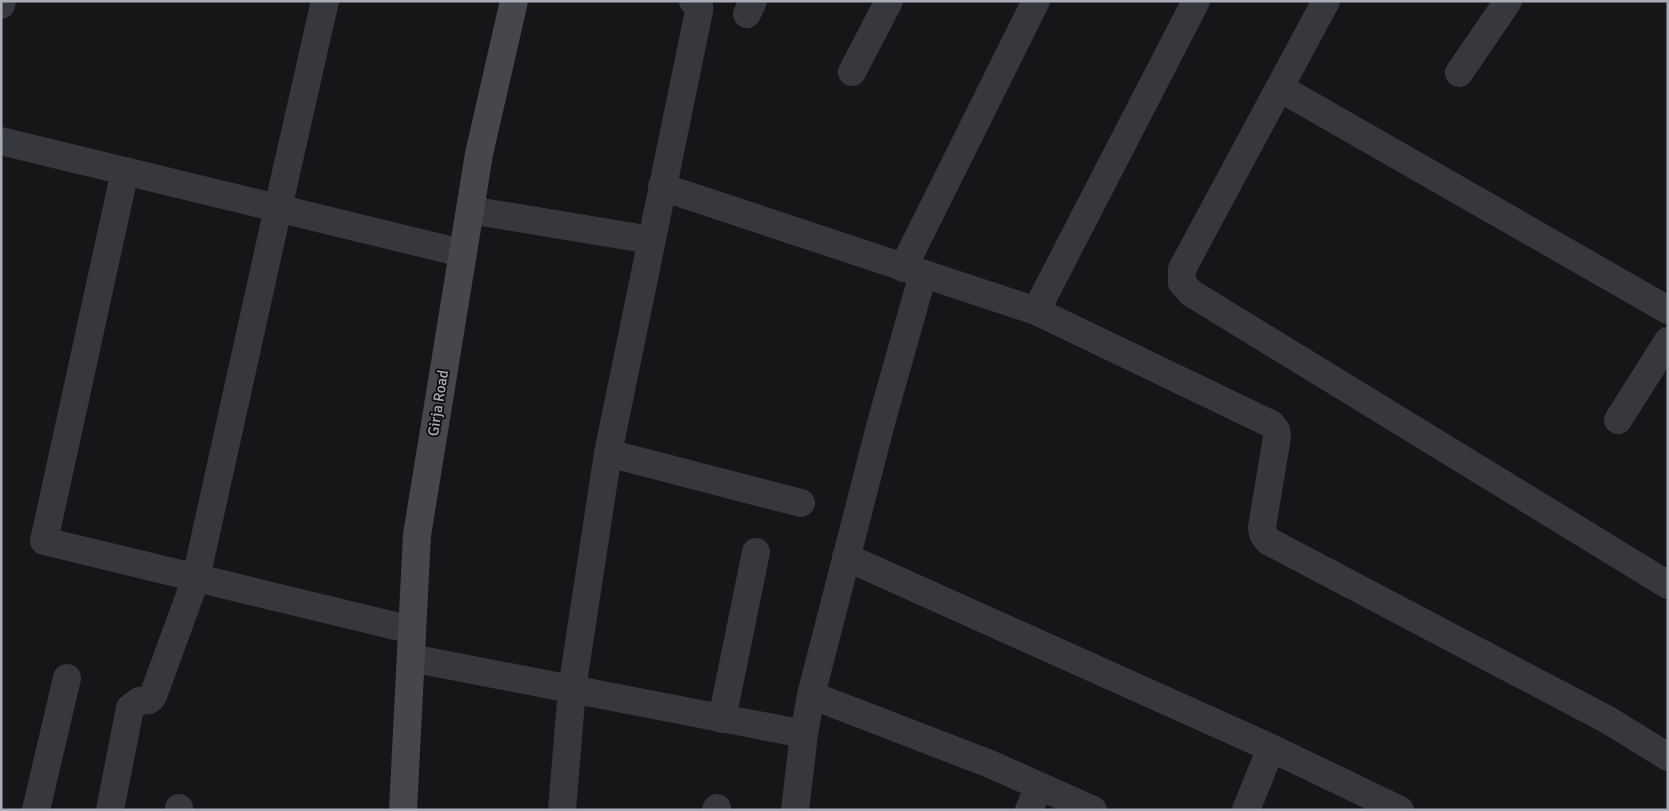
<svg xmlns="http://www.w3.org/2000/svg" width="1669" height="811" font-family="Signika,sans-serif">
<rect width="100%" height="100%" fill="#161618"/>
<g fill="none" stroke-linecap="round" stroke-linejoin="round">
<path stroke="#37383d" stroke-width="28" d="M1326,1l-144,268v14l9,10 477,292
M1,5l1,-4
M747,14l6,-13
M852,72l37,-71
M1459,73l49,-72
M1280,88l388,222
M1,141l461,112
M125,171l-81,370 368,89
M662,187l374,124 235,113 5,6 1,7 -15,90 1,7 5,7 340,179 60,37
M470,210l181,30
M903,268l133,-267
M1036,311l160,-310
M1618,420l50,-79
M608,453l193,50
M846,557l425,191 129,62
M411,658l393,76
M811,695l179,69 103,46
M722,719l34,-167
M36,810l31,-132
M110,810l20,-102 9,-7 10,-1 4,-4 43,-118 82,-370 47,-207
M179,810v-2
M562,810l10,-121 36,-236 91,-442v-7l-6,-3
M716,810l1,-2
M795,810l9,-76 7,-39 70,-272 42,-149
M1029,810l10,-24
M1246,810l25,-62"/>
<path stroke="#45474d" stroke-width="28" d="M403,810l14,-275 62,-381 35,-153"/>
</g>
<g text-anchor="middle" stroke-width="4" stroke-linejoin="round" paint-order="stroke">
<g font-size="15" fill="#a8adb8" stroke="#111113">
<text transform="translate(438 403) rotate(-81)" y="5">Girja Road</text>
</g>
</g>
<rect width="1669" height="811" fill="none" stroke="#a8adb8" stroke-width="5"/>
</svg>
